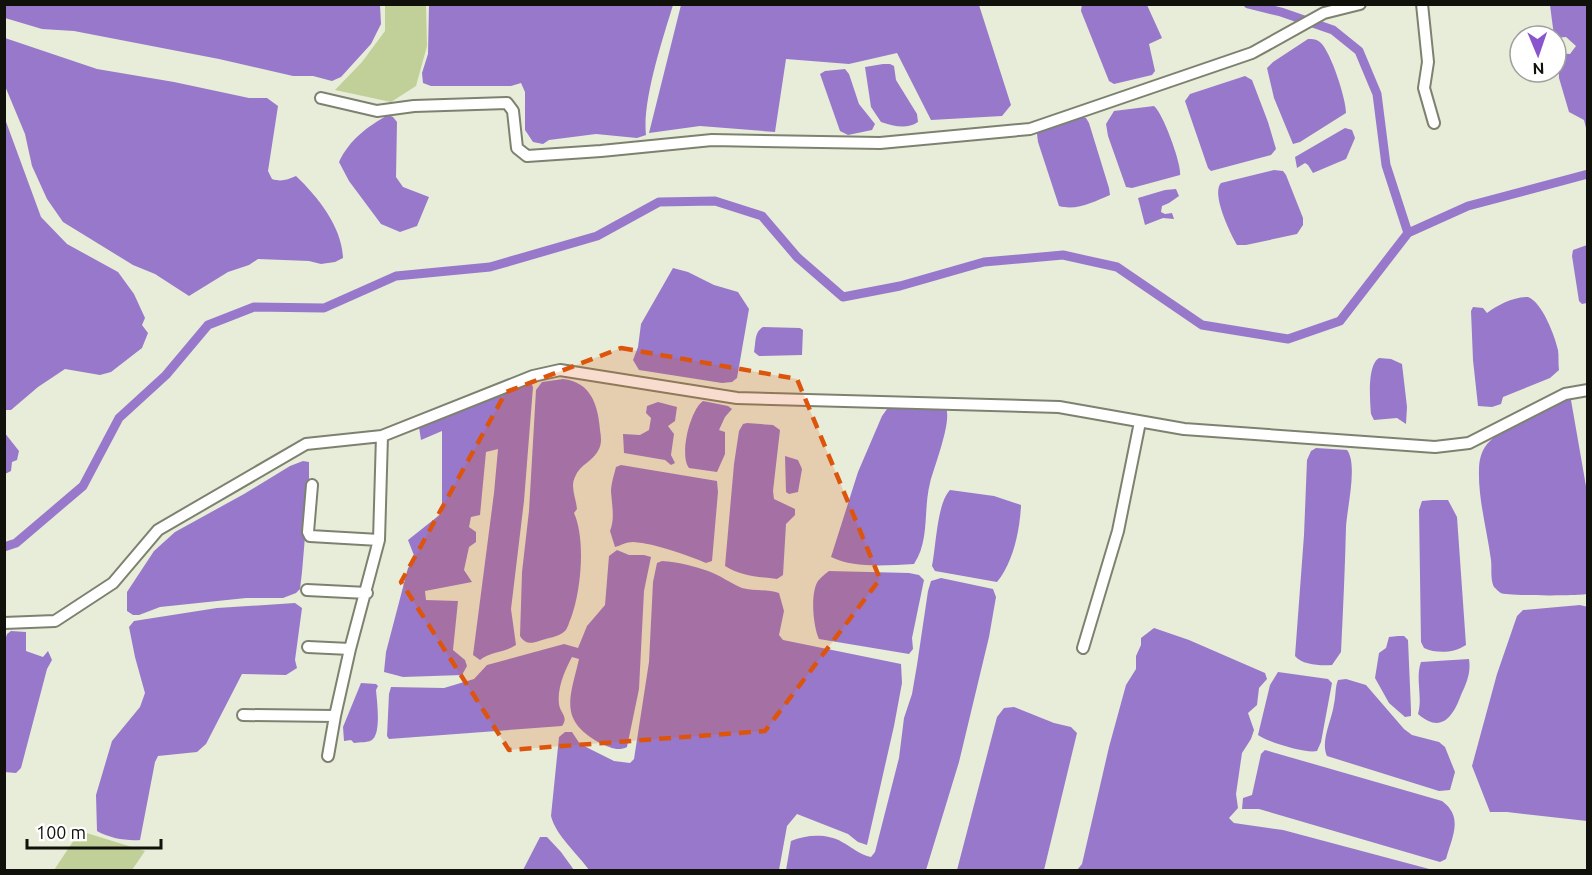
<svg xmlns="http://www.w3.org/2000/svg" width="1592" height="875" font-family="Ubuntu,sans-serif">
<rect width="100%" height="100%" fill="#e7edd9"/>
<path fill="#c1d098" d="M385,5h41l1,41 -11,40 -25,16 -56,-12 27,-28 23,-31z
M80,831l65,20 -13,19h-78z"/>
<path fill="#9878cb" d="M1082,4l65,1 15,33 -13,6 6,27 -3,4 -38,9 -5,-3 -28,-70z
M4,5h376l1,19 -10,20 -30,33 -9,4 -19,-5h-20l-74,-17 -145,-28 -32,-2 -37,-11z
M429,5h244c-10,33 -31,96 -27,130l-9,3 -41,-4 -47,6 -6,4 -10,-2 -8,-12v-38l-4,-9 -10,3h-80l-8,-3 -1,-10 6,-19z
M681,5h298l32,100 -9,11 -71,4 -34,-67 -48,11 -63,-5 -11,73 -75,-6 -51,7z
M1550,5h37v127l-3,-12 -15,-8 -10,-34 -1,-25 12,1 6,-8 -10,-9 -10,1v-2h-2z
M5,38l92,31 77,13 75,16h18l11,8 -10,65 4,8c9,3 15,1 24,-3 22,21 46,51 47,82l-8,4 -14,2 -12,-3 -51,-2 -9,6 -21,7 -39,24 -34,-22 -22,-9 -70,-43 -16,-23 -15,-33 -7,-32 -20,-48z
M1308,39c5,0 9,0 13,4 10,10 25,55 25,70l-46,29 -7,2 -19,-46 -7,-30 6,-6z
M883,64h7l4,2 2,14 21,34 1,8c-12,8 -24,4 -37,0l-10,-15 -6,-40z
M845,69l4,5 10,30 16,20 -3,6 -24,5 -8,-4 -20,-57 5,-3z
M1245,76l7,4 16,42 8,27 -5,6 -60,16 -3,-3 -23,-67 5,-7z
M1154,106c9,7 28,59 26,69l-48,13 -6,-1 -18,-51 -2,-12 8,-13z
M388,115l5,2 4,5 -1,55 7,10 26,10 -12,29 -17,6 -19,-8 -32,-43 -10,-19c11,-23 28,-35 49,-47z
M1079,116l7,2 3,5 20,65 1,7c-17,7 -33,16 -51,11l-21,-64 -1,-8 3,-6z
M5,119l36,98 26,27 51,28 16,22 11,24 -3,7 6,8 -6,15 -31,24 -11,3 -35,-6 -27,18 -27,23h-6z
M1345,128l7,2 3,8 -9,21 -33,14 -5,-8 -3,-2 -8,5 -2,-11z
M1274,170l9,1 3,4 17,43v7l-6,9 -51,11h-9c-7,-12 -26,-51 -16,-62z
M1176,189l3,7 -10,7 -7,3 -1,6 4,2 7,-1 2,6 -11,-1 -18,7 -7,-27 27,-8z
M1587,245v58l-5,1 -3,-3 -7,-45 1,-6z
M673,268l15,4 26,13 24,7 11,17 -12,69 -5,4 -10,1 -83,-13 -6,-10 5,-13 3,-23z
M1528,297c14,5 27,39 30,53 1,7 0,13 1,20l-9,8 -47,19 -2,7 -9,3 -14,-1 -5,-46 -2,-49 2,-4 10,1 4,5c11,-8 26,-16 41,-16z
M763,327l37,1 3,2 -1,25 -43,1 -5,-4c2,-9 0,-20 9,-25z
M1379,358l12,1 11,5 5,43 -1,17 -9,-6 -23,2 -3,-6c-1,-14 -4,-49 8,-56z
M563,379c28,3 35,26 37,51 1,6 2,13 -1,19 -5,12 -19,15 -24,28 -5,10 1,21 2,32l-3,4c12,27 7,78 -3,105 -2,4 -3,10 -6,13 -6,6 -18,7 -26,10 -8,3 -14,3 -19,-5l2,-64 7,-61 7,-121 6,-8z
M526,383h5l2,4 -9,114 -13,108 5,36c-12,8 -25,6 -36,15l-7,-5 21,-162 4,-44 -12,3 -6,63 -9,2 -2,10 7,5v10l-7,5 -5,23 8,12 -47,9 1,9 32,1 -5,49 12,10 2,6 -5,9 -59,2 -19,-5 2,-20 22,-84 7,-10 -7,-18 34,-27v-82l-21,9 -2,-13z
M1568,399l3,1 16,92v102c-8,2 -82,2 -86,-1 -1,0 -6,-5 -7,-6 -4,-8 -2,-19 -3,-27 -4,-30 -13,-61 -12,-91 0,-8 2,-16 6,-22 10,-17 63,-39 83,-48z
M703,401l25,5 4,3 -7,8 -6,13 6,2v22l-8,18 -28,-4c-10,-13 1,-58 14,-67z
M658,402l19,5 -2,14 -7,5 6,8 -3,21 4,8 -4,2 -6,-5 -41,-7 -1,-19 17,1 9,-5 2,-12 -5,-5 1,-7z
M927,407l19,1c6,14 -12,59 -16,75 -7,27 0,57 -16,81 -26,1 -58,5 -83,-7l27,-85 24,-56 5,-7z
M747,423l26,2 7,5 -7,61 1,8 21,10v6l-9,9 -3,51 -6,4c-18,-2 -37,-3 -52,-13l9,-102 5,-33 4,-7z
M4,432l15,19 -2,9 -5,2 -1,9 -6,3z
M1316,448l31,2c11,14 0,58 -1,77 -1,42 -3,83 -5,125l-9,13c-11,1 -30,0 -37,-9l9,-121 3,-75 4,-9z
M785,456l13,4 4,9 -4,23 -9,2 -3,-2z
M303,461l6,1v28l-7,82 -2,17 -4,4 -13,5h-37l-86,9 -21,8h-6l-6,-4v-19l27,-41 21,-19 69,-38 46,-28z
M621,465l96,16 1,11 -6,69 -6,2c-22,-9 -49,-19 -73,-21 -7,0 -11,3 -18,5l-5,-16c5,-12 2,-26 1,-39 0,-8 3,-17 5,-25z
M950,490l44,6 27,9c-1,25 -8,58 -24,77l-62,-11 -3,-5c4,-19 5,-63 18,-76z
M1433,500h15l9,17 9,128c-12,8 -29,9 -42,3l-3,-6 -2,-132 3,-9z
M617,550l12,5h15l7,2 -7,34 -5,98 -12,58c-9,5 -18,0 -27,-4 -42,-23 -30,-45 -21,-84l-7,-2c-7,13 -15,31 -13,47 1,9 10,13 3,22l-173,13 -2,-3 2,-42 2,-7 53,1 30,-9 13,-14 77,-21 14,4 9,-22 18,-21 4,-49z
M662,561c16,1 32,5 46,10 12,4 22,12 34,17 10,3 24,1 37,5l5,18 -5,24 4,5 118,24 1,19 -8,43 -27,119 -9,-3 -10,-8 -51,-20 -10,12 -8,44h-190c-11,-16 -33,-34 -38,-54l8,-79 6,-5h7l8,12 34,17 16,2 4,-4 15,-97 4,-80 4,-19z
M829,571l80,2 10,2 5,5 -12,58 1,11 -4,5 -90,-15c-6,-13 -9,-46 -1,-58 3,-4 7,-7 11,-10z
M941,578l52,11 3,8 -7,40 -30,125 -33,108h-140l5,-29c15,-6 35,-8 51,1 10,5 18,13 29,15l4,-5 24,-94 5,-40 8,-24 5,-29 11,-74 3,-10z
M295,603l7,5 -7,52 2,8 -11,7 -44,-1 -36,70 -9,8 -39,4 -3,6 -15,78c-14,1 -31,-2 -43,-9l-1,-36 16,-54 28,-34 5,-14 -10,-36 -6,-30 5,-6 83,-13z
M1580,605l8,2 -1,214 -80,-9h-17l-18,-46 25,-92 20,-58 6,-6z
M1154,628l35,12 76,33 2,6 -8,9 -2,17 -9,8 6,17 -3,9 -9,14 -6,41 2,14 -9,10 5,5 49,7 150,40h-356l5,-6 27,-117 17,-62 10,-16v-13l5,-11v-7z
M11,631l15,1v19l17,6 5,-6 4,9 -5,9 -26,99 -5,5 -12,-1v-129l3,-9z
M1398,636h6l4,4 3,70v6l-6,1 -16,-14 -14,-25 4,-25 7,-5 3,-11z
M1469,659c2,14 -2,23 -8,36 -8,22 -20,39 -43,19 5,-17 -3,-35 3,-52z
M1278,672l50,7 4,4 -11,59 -4,9c-10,3 -50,-9 -59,-16l12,-50z
M1346,679l20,6 38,44 8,6 27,7 6,5 10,25 -5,18 -11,1 -112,-35c-7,-15 5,-36 7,-52 2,-8 1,-17 4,-24z
M361,683l15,1 2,2 -2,4c1,11 5,41 -3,49 -3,4 -14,3 -19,4l-3,-3 -7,1 -1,-14z
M1014,707l40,16 17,4 6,6 -33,137h-87l40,-153 7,-9z
M1265,750l177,51c22,16 10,36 4,58l-6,3 -181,-53h-17l1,-11 9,-3 9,-41z
M540,837h7l14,15 13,18h-51z"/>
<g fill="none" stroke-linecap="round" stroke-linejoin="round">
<path stroke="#9878cb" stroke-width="9" d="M1248,4l33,8 52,18 26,21 18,43 9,71 22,68
M4,547l12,-4 67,-57 36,-68 47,-43 42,-50 46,-18 70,1 72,-32 94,-9 107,-31 62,-34 56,-1 47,15 35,41 46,40 57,-11 84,-24 79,-7 54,12 85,58 86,14 52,-18 68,-88 60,-27 120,-32"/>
<defs>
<path id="minor" d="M1422,4l6,58 -4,26 10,35
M321,98l56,13 37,-5 93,-3 6,8 4,37 10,8 74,-5 111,-11 168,3 150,-14 222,-76 72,-40 36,-9
M312,485l-4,47 2,4 69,4
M307,590l60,3
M4,623l51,-2 58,-38 45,-53 148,-86 76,-8 151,-60 27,-6 177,28 322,9 125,22 251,18 34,-4 96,-49 23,-4
M308,647l42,2
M1083,648l35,-117 22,-109
M243,715l92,1
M328,756l7,-40 15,-67 29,-109 3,-104"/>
</defs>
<use href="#minor" stroke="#7d8270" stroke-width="14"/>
<use href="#minor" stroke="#fff" stroke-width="10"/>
</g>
<path fill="#dd550c" fill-opacity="0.2" stroke="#dd550c" stroke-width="4.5" stroke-dasharray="12 8" stroke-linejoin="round" d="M621,348l176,31 83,200 -115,152 -256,19 -108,-168 105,-190z"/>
<rect width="1592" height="875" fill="none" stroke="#0f110a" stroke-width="12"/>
<g transform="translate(1538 54) rotate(178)"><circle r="28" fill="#ffffff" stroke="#9fa09d" stroke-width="1.5"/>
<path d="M0-4.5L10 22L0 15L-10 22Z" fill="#8955ce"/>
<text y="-9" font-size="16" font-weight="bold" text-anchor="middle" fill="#0f110a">N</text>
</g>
<path d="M27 839v9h134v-9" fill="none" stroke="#0f110a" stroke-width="3"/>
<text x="36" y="839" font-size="18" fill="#0f110a" stroke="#ffffff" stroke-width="4.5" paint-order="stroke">100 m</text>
</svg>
